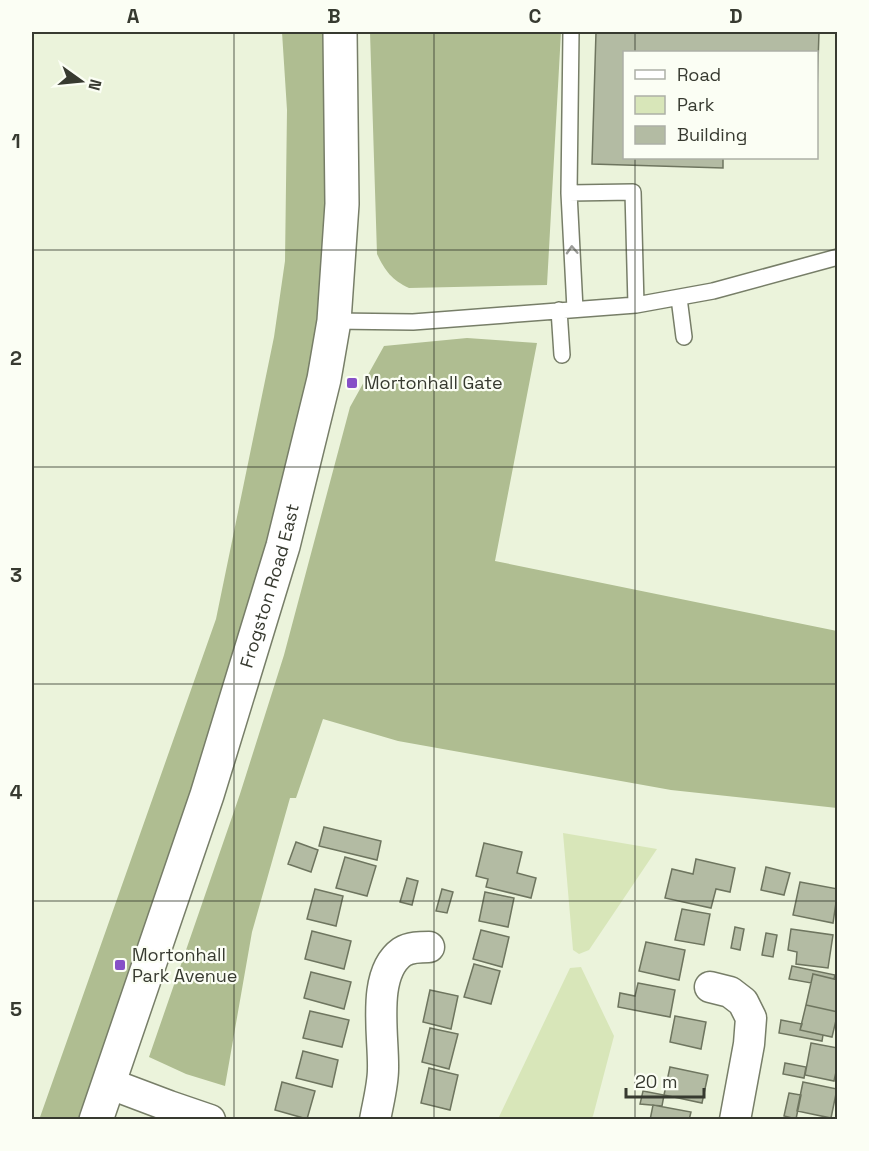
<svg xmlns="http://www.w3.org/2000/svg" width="869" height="1151" font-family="'Space Grotesk',sans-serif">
<rect width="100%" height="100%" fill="#ebf3db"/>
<path fill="#d8e6b9" d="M563,833l94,16 -68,101 -10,4 -6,-4z
M581,967l33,69 -21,80 -3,4 -92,-1 72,-151z"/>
<path fill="#afbd91" d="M282,32h58l-6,289 -238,798 -57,1 177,-501 58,-282 11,-76 2,-151z
M370,32h191l-14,253 -138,3c-17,-8 -24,-17 -32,-34z
M467,338l70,5 -42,218 342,70v177l-166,-18 -273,-49 -75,-22 -27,79h-6l-38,134 -27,154 -39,-12 -37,-17 91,-263 44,-139 66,-248 34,-61z"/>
<path fill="#b3bba3" stroke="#6e755f" stroke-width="1.5" d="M596,32h223l-2,60 -1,-40h-192v106h99v10l-131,-4z
M324,827l57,14 -4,19 -58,-14z
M296,842l22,8 -7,22 -23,-8z
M484,843l38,9 -5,21 19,5 -5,20 -45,-11 2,-8 -12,-3z
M345,857l31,9 -9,30 -31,-8z
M696,859l39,9 -5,24 -14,-3 -5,19 -46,-10 7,-29 21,5z
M766,867l24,6 -6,22 -23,-5z
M407,878l11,3 -6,24 -12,-3z
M800,882l38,7 -5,34 -40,-8z
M315,889l28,7 -7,30 -29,-7z
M442,889l11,3 -6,21 -11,-2z
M485,892l29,6 -6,29 -29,-6z
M682,909l28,5 -6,31 -29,-5z
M735,927l9,2 -4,21 -9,-2z
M791,929l42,6 -5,33 -32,-4 1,-12 -9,-2z
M481,930l28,7 -7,30 -29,-8z
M312,931l39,10 -7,28 -39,-10z
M766,933l11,2 -4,22 -11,-2z
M646,942l39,8 -6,30 -40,-9z
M474,964l26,7 -9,33 -27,-7z
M792,966l43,9 -1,4 -21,-5 -2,9 -22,-4z
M311,972l40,10 -7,27 -40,-11z
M813,974l25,6v32l-32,-7z
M638,983l37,7 -5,27 -52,-10 2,-14 15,3z
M430,990l28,6 -7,33 -28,-7z
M806,1005l32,7 -6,25 -32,-7z
M310,1011l39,9 -7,27 -39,-9z
M675,1016l31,6 -5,27 -31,-7z
M781,1020l21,4 -2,6 23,5 -1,6 -43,-8z
M430,1028l28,6 -9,35 -27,-7z
M811,1043l27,5v15l-4,18 -29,-6z
M303,1051l35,9 -6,27 -36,-9z
M785,1063l21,4 -2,11 -21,-4z
M670,1067l38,8 -6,28 -38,-8z
M429,1068l29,7 -8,35 -29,-7z
M282,1082l33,9 -8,28 -32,-9z
M803,1082l34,7 -6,29 -34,-7z
M643,1091l21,4 -2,11 -22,-2z
M789,1093l12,2 -5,24 -12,-3z
M653,1105l38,7 -2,8h-39z"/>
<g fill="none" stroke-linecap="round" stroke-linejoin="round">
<defs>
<path id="service" d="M569,193l2,-161
M679,298l5,39
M575,309l-6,-116 64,-1 3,113
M559,310l3,45
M334,321l79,1 223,-17 77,-14 125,-34"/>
<path id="minor" d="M710,987l20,5 13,10 8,16 -2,26 -14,76
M108,1083l61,23 41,14
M375,1120c3,-17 8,-35 8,-51 1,-33 -12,-95 19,-117 8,-5 18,-5 27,-5"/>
<g id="secondary">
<path id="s1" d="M96,1120l111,-325 76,-249 41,-167 10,-58 8,-117 -2,-172"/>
</g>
</defs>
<use href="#service" stroke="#777e68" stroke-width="18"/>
<use href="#minor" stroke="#777e68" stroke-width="33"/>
<use href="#secondary" stroke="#777e68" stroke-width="36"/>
<use href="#service" stroke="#fff" stroke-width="15"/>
<use href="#minor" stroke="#fff" stroke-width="30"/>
<use href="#secondary" stroke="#fff" stroke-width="33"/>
</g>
<defs><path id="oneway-chevron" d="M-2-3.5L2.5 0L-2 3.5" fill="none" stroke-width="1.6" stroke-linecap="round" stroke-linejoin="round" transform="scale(1.5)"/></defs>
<use stroke="#9b9c98" href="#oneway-chevron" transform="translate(572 250) rotate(-93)"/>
<path fill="none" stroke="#373a30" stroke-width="1.5" stroke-opacity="0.55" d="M234,32v1088M434,32v1088M635,32v20M635,158v962M32,250h806M32,467h806M32,684h806M32,901h806"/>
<g fill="#8650c7" stroke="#fbfef4" stroke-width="2">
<rect x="346" y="377" width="12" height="12" rx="3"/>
<rect x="114" y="959" width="12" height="12" rx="3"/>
</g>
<g text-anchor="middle" stroke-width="4.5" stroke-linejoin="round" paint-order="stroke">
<g font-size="18" fill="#373a30" stroke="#fbfef4" text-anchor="start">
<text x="364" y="389">Mortonhall Gate</text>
<text x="132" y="961">Mortonhall<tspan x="132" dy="21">Park Avenue</tspan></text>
</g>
<g font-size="18" fill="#373a30" stroke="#fbfef4">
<text dy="6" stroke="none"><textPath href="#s1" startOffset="562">Frogston Road East</textPath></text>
</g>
</g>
<rect width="869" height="1151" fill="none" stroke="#fbfef4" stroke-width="66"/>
<rect x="623" y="51" width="195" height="108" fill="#fbfef4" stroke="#adb0a6" stroke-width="1.5"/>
<rect x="635" y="70" width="30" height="9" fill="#ffffff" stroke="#adb0a6" stroke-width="1.5"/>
<text x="677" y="81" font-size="18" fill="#373a30">Road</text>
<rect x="635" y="96" width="30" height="18" fill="#d8e6b9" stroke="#adb0a6" stroke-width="1.5"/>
<text x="677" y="111" font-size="18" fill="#373a30">Park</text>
<rect x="635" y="126" width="30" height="18" fill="#b3bba3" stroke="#adb0a6" stroke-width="1.5"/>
<text x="677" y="141" font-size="18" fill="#373a30">Building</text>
<g transform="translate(81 81) rotate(105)" stroke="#fbfef4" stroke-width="4.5" paint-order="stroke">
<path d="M0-4.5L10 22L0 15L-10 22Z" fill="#373a30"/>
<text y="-9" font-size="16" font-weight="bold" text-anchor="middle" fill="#373a30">N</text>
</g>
<path d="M626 1088v9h78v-9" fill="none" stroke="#373a30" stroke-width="3"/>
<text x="635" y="1088" font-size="18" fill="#373a30" stroke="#fbfef4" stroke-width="4.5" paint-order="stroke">20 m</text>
<rect x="33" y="33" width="803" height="1085" fill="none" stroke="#373a30" stroke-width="2"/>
<g font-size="20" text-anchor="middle" font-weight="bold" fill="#373a30">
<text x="133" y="23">A</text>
<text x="334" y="23">B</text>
<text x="535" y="23">C</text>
<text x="736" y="23">D</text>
<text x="16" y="148">1</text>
<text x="16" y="365">2</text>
<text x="16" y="582">3</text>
<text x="16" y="799">4</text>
<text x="16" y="1016">5</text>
</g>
</svg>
